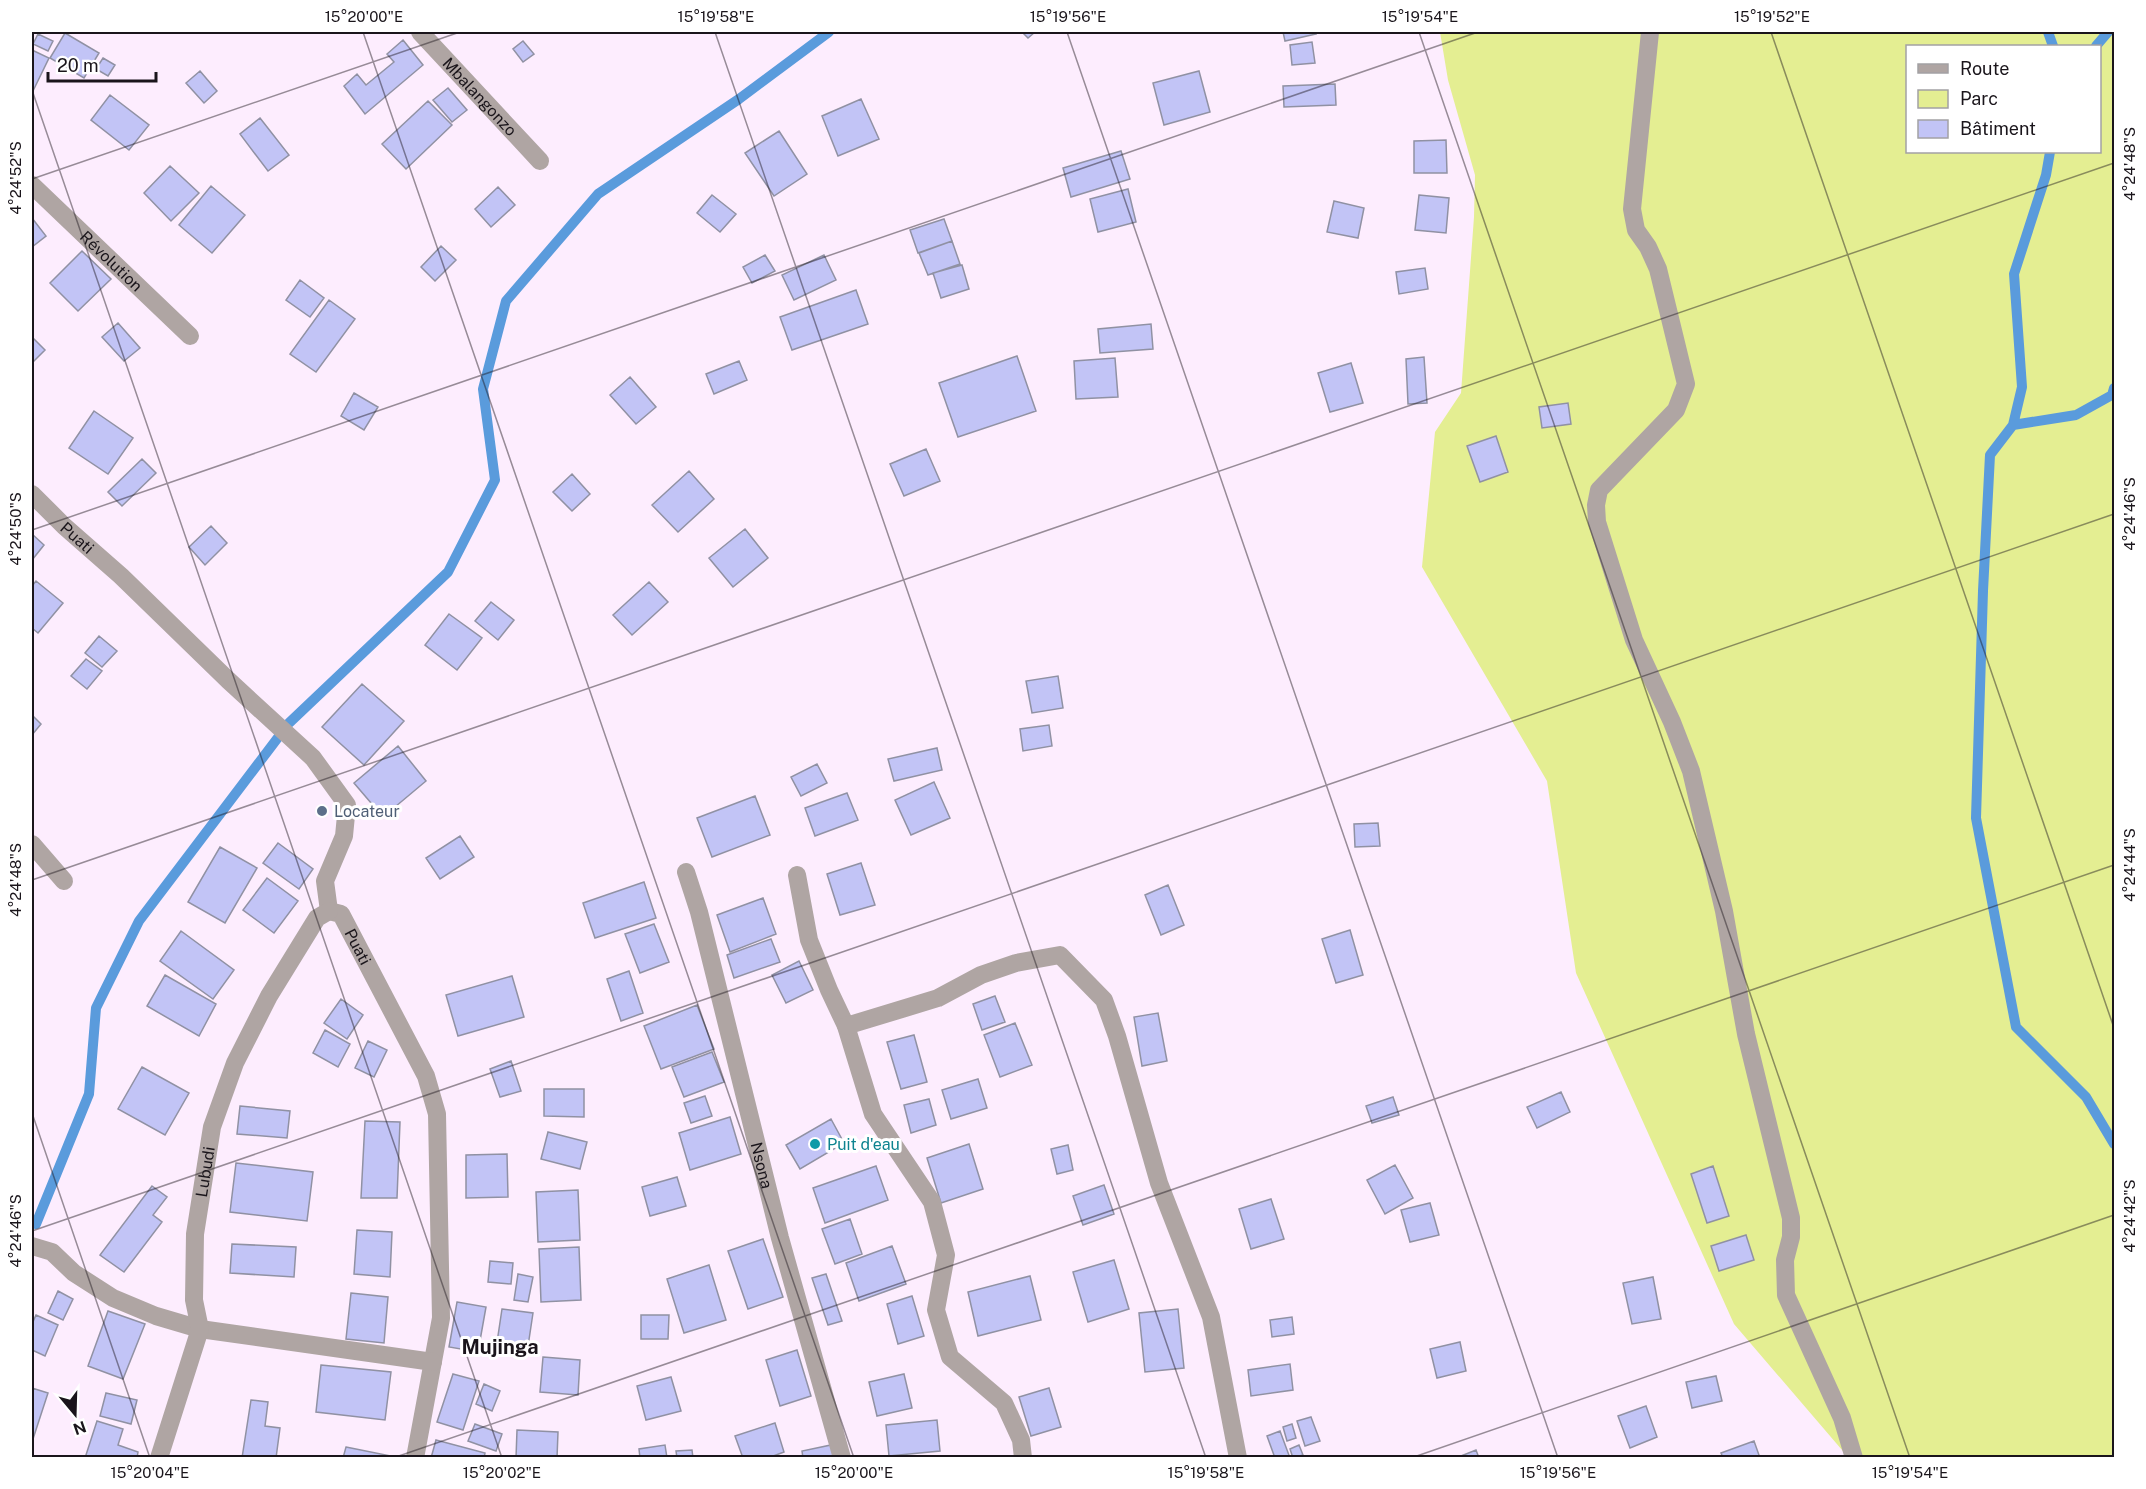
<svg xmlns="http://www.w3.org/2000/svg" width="2146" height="1489" font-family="'Public Sans',sans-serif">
<rect width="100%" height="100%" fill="#fdedfe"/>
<path fill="#e4ee92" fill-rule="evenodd" d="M1440,32h674v1425h-266l-114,-133 -158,-351 -29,-192 -125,-214 13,-135 26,-39 13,-176 1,-42 -27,-95zM1908,46h192v106h-192z"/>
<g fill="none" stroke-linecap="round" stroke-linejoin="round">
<path stroke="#5a9bdc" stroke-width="10" d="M2048,32l5,14
M2096,46l12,-14
M2114,388l-2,7 -36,20 -63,10 -23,30 -7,136 -7,227 40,209 70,70 28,47
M2013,425l9,-38 -8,-113 32,-99 4,-23
M36,1224l53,-130 7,-86 43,-87 150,-198 159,-151 47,-92 -12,-91 23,-88 92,-107 141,-95 90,-67"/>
</g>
<path fill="#c2c4f6" stroke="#9091a3" stroke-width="1.5" d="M1022,32h13l-7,6z
M1283,32h32l1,2 -31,7z
M65,33l34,20 -15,25 -34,-20z
M38,34l15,7 -5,10 -15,-7z
M403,40l20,25 -58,49 -21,-28 13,-12 9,11 28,-23 -7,-8z
M523,41l11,13 -11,8 -10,-13z
M1312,42l3,21 -23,2 -2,-20z
M32,50l17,8 -17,35z
M103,58l12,7 -7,11 -12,-7z
M200,71l17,20 -13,12 -18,-20z
M1199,71l11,41 -46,13 -11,-42z
M1335,84l1,21 -52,2 -1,-21z
M448,88l19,22 -15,12 -19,-22z
M110,95l39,30 -20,25 -38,-30z
M861,99l18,40 -41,17 -16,-40z
M428,101l24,24 -46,44 -24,-25z
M260,118l29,37 -21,16 -28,-37z
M779,131l28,43 -33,22 -29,-43z
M1446,140l1,33h-33v-32z
M1121,151l9,28 -59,18 -8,-29z
M170,166l29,27 -28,28 -27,-28z
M211,186l34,29 -33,38 -33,-28z
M498,187l17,18 -24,22 -16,-18z
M1128,189l8,33 -38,10 -8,-33z
M712,195l24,19 -16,18 -23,-19z
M1419,195l30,3 -3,35 -31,-3z
M1334,201l30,7 -6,30 -31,-6z
M32,218l14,18 -14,11z
M944,219l8,22 -34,12 -8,-23z
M952,241l8,23 -32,11 -9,-22z
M441,246l15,14 -21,21 -14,-14z
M82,251l29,28 -33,32 -28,-28z
M765,255l10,16 -23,12 -9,-16z
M824,255l12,25 -42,20 -12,-25z
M962,265l7,24 -28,9 -8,-25z
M1425,268l3,21 -29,5 -3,-22z
M300,280l24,18 -14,19 -24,-17z
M856,290l12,34 -76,26 -12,-33z
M329,300l26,19 -39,53 -26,-18z
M118,323l22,25 -16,13 -22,-24z
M1151,324l2,25 -53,4 -2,-24z
M32,337l13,13 -13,13z
M1017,356l19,55 -78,26 -19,-54z
M1424,357l3,46 -19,1 -2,-45z
M1115,358l3,39 -42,2 -2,-38z
M739,361l8,19 -33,14 -8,-20z
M1351,363l12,40 -33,9 -12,-39z
M630,377l26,30 -20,17 -26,-29z
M354,393l24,14 -14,23 -23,-14z
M1568,403l3,21 -29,4 -3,-21z
M94,411l39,27 -25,36 -39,-26z
M1496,436l12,36 -28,10 -13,-36z
M926,449l14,32 -36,15 -14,-32z
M142,459l14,14 -34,33 -14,-14z
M689,471l25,28 -36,33 -26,-27z
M572,474l18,20 -18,17 -19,-19z
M211,526l16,17 -22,22 -16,-18z
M745,529l23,29 -35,29 -24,-29z
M32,534l12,11 -12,15z
M36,581l27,22 -25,30 -6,-5v-42z
M649,582l19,20 -36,33 -19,-20z
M491,602l23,18 -16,20 -23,-19z
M449,614l33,24 -25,32 -32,-25z
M99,636l18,15 -15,16 -17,-14z
M86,659l16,12 -15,18 -16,-13z
M1058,676l5,32 -31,5 -6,-32z
M362,684l42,37 -40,44 -42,-38z
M32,715l9,9 -9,11z
M1049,725l3,21 -29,5 -3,-22z
M398,746l28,35 -43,36 -29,-34z
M937,748l5,22 -48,11 -6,-22z
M817,764l10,19 -26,13 -10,-19z
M934,782l16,36 -39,17 -16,-35z
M847,793l11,27 -43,16 -10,-28z
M755,796l15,39 -58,22 -15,-39z
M1378,823l2,23 -25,1 -1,-23z
M460,836l14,21 -34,22 -14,-21z
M278,843l35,26 -14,20 -36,-26z
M220,847l37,21 -32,55 -37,-21z
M861,863l14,42 -35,10 -13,-41z
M267,878l31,23 -24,32 -31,-23z
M644,882l12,36 -61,20 -12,-35z
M1168,885l16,40 -23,10 -16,-40z
M763,898l13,36 -46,18 -13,-37z
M654,924l15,38 -29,11 -15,-39z
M1350,930l13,45 -27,8 -14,-44z
M181,931l53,39 -21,29 -53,-38z
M771,939l9,23 -46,16 -7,-23z
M799,961l14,29 -27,13 -14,-28z
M629,971l14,42 -22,8 -14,-42z
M165,975l51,29 -17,32 -52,-30z
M512,976l12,41 -66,19 -12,-41z
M995,996l10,26 -23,8 -9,-26z
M341,999l22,16 -16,24 -23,-16z
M697,1005l17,44 -53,20 -17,-43z
M1158,1013l9,48 -25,5 -8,-49z
M1015,1023l17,42 -32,12 -16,-42z
M325,1030l25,14 -12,23 -25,-14z
M914,1035l13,47 -26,7 -14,-47z
M368,1041l19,9 -13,27 -19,-9z
M712,1052l12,30 -40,15 -12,-30z
M511,1061l10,30 -21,6 -10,-28z
M142,1067l47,26 -24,42 -47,-26z
M978,1079l9,29 -36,11 -9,-29z
M544,1089h40v28l-40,-1z
M1561,1092l9,20 -33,16 -10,-21z
M705,1096l7,20 -21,7 -7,-20z
M1393,1097l6,18 -27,8 -6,-17z
M929,1099l7,26 -25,8 -7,-28z
M240,1106l50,5 -3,27 -50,-4z
M730,1117l11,37 -51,16 -11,-37z
M831,1119l13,24 -44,26 -14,-24z
M365,1121l35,1 -3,76h-36z
M548,1132l39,10 -7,27 -39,-10z
M969,1144l14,45 -42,14 -14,-45z
M1068,1145l5,25 -16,4 -6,-25z
M507,1154l1,43 -42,1v-43z
M236,1163l77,9 -6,49 -77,-9z
M1395,1165l18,33 -28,16 -18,-34z
M876,1166l12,34 -63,23 -12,-35z
M1713,1166l16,50 -22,7 -16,-49z
M677,1177l9,29 -36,10 -8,-29z
M1104,1185l10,29 -31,11 -10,-29z
M152,1186l15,11 -14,18 9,7 -38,50 -24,-17z
M578,1190l2,50 -42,2 -2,-50z
M1271,1199l13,40 -33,10 -12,-40z
M1430,1203l9,32 -29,7 -9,-32z
M850,1219l12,35 -27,10 -13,-35z
M357,1230l35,2 -2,45 -36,-3z
M1746,1235l8,25 -35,11 -8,-25z
M763,1239l20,58 -35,12 -20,-58z
M232,1244l64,3 -2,30 -64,-4z
M892,1246l14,38 -47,17 -13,-38z
M579,1247l2,53 -40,2 -2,-53z
M1114,1260l15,49 -41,13 -15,-50z
M490,1261l23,2 -2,21 -23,-2z
M709,1265l17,55 -42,13 -17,-54z
M518,1274l15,3 -5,25 -14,-2z
M826,1274l16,47 -14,4 -16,-47z
M1030,1276l11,44 -63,16 -10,-44z
M1653,1277l8,42 -29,5 -9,-41z
M58,1291l15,8 -10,21 -15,-7z
M351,1293l37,4 -4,46 -38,-4z
M912,1296l12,40 -26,8 -11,-40z
M457,1302l29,5 -8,45 -29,-5z
M502,1309l31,4 -6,40 -31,-4z
M1178,1309l6,59 -39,4 -6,-59z
M108,1311l37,13 -22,55 -35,-13z
M36,1315l22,10 -13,31 -13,-6v-26z
M641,1315h28l-1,24h-27z
M1292,1317l2,17 -22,3 -2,-17z
M1460,1342l6,29 -29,7 -7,-29z
M797,1350l14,46 -31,10 -14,-46z
M543,1357l37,3 -2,35 -38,-3z
M1290,1364l3,26 -42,6 -3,-26z
M321,1365l70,7 -6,48 -69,-8z
M453,1374l26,7 -16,49 -26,-8z
M904,1374l8,34 -35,8 -8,-34z
M1716,1376l6,25 -30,7 -6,-26z
M671,1377l10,34 -35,9 -9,-34z
M484,1384l16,7 -8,20 -16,-7z
M32,1388l16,5 -16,49z
M1049,1388l12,39 -30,9 -12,-39z
M106,1393l31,7 -6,24 -31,-8z
M251,1400l17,2 -3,24 15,2 -4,30h-34z
M1646,1406l11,31 -27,11 -12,-32z
M1311,1417l9,24 -15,5 -8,-25z
M937,1420l3,31 -51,5 -3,-31z
M97,1421l26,8 -5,16 20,7 -1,6h-52z
M775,1423l9,29 -16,6h-25l-8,-22z
M475,1424l27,10 -6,17 -28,-10z
M1292,1424l4,14 -9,3 -4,-14z
M517,1430l41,2 -1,26h-41z
M1280,1431l10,27h-15l-8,-22z
M436,1440l49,13 -1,5h-53z
M1754,1441l6,17h-37l-2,-5z
M665,1445l2,13h-27l-1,-9z
M831,1445l3,13h-31l-1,-7z
M1299,1445l4,10 -10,3 -3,-9z
M346,1447l45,9v2h-48z
M692,1450l1,8h-16l-1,-7z
M1476,1450l3,8h-23z"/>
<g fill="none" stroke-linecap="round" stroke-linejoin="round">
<g stroke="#afa5a3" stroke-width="18">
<path id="s1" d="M420,32l120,129"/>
<path d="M1650,32l-18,177 4,21 12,17 10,22 28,115 -10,26 -77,80 -3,15 1,17 37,118 38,82 19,49 33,140 22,123 45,184v19l-6,23 1,35 56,123 12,40"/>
<path id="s2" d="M32,185l158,151"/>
<path id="s3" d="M32,494l32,32 57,50 107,104 85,78 34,47 -3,31 -19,45 4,30 12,3 85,162 11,38 4,204 -26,140"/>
<path d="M32,844l32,37"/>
<path id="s4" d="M686,872l13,40 81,326 62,220"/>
<path d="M797,875l12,65 20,50 17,36 27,88 59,88 14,53 -10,55 14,47 54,46 17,37 2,18"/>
<path d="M846,1026l92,-28 43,-23 35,-12 44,-8 44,45 13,36 42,147 52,134 27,141"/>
<path d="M32,1246l20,6 22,21 39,25 43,18 44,13 233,33"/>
<path id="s5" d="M159,1458l41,-129 -6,-29 1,-66 17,-107 23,-64 34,-67 48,-78 12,-7"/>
</g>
</g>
<path fill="none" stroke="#1a151b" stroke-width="1.5" stroke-opacity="0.45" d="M363,32l491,1426M715,32l491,1426M1067,32l491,1426M1419,32l491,1426M1771,32l343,996M32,90l470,1368M32,179l428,-147M32,530l1446,-498M32,880l2082,-717M32,1113l118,345M32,1231l2082,-717M393,1458l1721,-593M1411,1458l703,-243"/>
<circle fill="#5c6f8a" stroke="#fff" stroke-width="2" cx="322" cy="811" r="6"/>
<circle fill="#0f9aa8" stroke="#fff" stroke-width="2" cx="815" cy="1144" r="6"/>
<g text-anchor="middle" stroke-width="6" stroke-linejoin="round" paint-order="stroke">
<g font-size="16" fill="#1a151b" stroke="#fff">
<text dy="6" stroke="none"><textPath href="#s1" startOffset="88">Mbalangonzo</textPath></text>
<text dy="6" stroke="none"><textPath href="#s2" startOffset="110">Révolution</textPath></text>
<text dy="6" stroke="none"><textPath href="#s3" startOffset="63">Puati</textPath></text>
<text dy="6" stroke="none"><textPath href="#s3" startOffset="603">Puati</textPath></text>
<text dy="6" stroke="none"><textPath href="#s4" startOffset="303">Nsona</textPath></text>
<text dy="6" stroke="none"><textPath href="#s5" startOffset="294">Lubudi</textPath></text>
</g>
<g font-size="16" fill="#4e5e75" stroke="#fff" text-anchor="start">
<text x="334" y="817">Locateur</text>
</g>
<g font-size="16" fill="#0d838f" stroke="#fff" text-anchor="start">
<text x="827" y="1150">Puit d'eau</text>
</g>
<g font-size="20" font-weight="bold" fill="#1a151b" stroke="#fff">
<text x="500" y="1354">Mujinga</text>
</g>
</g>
<rect width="2146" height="1489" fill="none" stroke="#ffffff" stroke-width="66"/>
<rect x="1906" y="45" width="195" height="108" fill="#ffffff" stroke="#a3a1a4" stroke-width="1.5"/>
<rect x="1918" y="64" width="30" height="9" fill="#afa5a3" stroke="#a3a1a4" stroke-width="1.5"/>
<text x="1960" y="75" font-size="18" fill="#1a151b">Route</text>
<rect x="1918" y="90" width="30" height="18" fill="#e4ee92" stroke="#a3a1a4" stroke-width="1.5"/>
<text x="1960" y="105" font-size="18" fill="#1a151b">Parc</text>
<rect x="1918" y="120" width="30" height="18" fill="#c2c4f6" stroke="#a3a1a4" stroke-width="1.5"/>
<text x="1960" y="135" font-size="18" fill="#1a151b">Bâtiment</text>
<g transform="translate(75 1414) rotate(161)" stroke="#ffffff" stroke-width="4.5" paint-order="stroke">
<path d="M0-4.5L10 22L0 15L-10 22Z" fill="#1a151b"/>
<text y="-9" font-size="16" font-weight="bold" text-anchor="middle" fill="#1a151b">N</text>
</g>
<path d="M48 72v9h108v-9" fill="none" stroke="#1a151b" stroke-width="3"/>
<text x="57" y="72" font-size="18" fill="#1a151b" stroke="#ffffff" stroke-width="4.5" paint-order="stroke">20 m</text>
<rect x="33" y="33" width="2080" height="1423" fill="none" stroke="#1a151b" stroke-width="2"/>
<g font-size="15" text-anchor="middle" fill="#1a151b">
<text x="364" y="22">15°20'00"E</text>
<text x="716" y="22">15°19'58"E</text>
<text x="1068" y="22">15°19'56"E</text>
<text x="1420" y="22">15°19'54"E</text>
<text x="1772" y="22">15°19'52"E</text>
<text transform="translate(2130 164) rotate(-90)" y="5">4°24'48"S</text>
<text transform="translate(16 178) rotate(-90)" y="5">4°24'52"S</text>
<text transform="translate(2130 514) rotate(-90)" y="5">4°24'46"S</text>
<text transform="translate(16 529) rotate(-90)" y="5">4°24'50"S</text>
<text transform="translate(2130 865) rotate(-90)" y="5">4°24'44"S</text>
<text transform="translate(16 880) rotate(-90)" y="5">4°24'48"S</text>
<text transform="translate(2130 1216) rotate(-90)" y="5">4°24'42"S</text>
<text transform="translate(16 1231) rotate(-90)" y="5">4°24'46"S</text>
<text x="150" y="1478">15°20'04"E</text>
<text x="502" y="1478">15°20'02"E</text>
<text x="854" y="1478">15°20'00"E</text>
<text x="1206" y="1478">15°19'58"E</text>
<text x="1558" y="1478">15°19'56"E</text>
<text x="1910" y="1478">15°19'54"E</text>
</g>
</svg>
